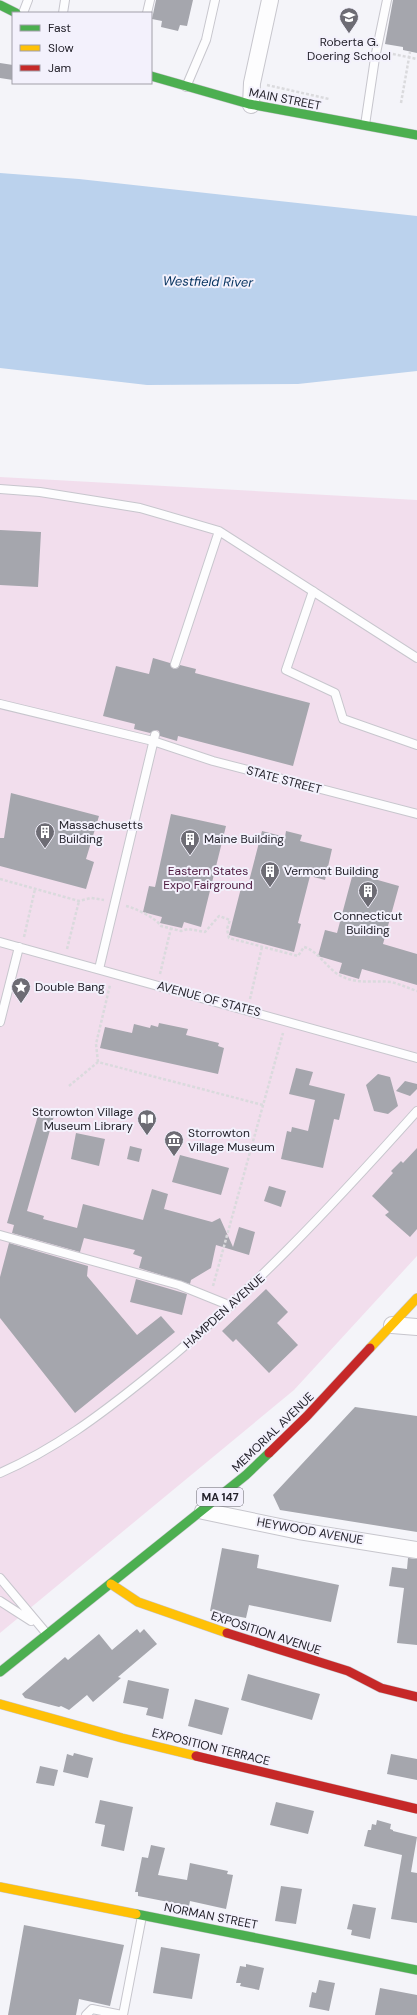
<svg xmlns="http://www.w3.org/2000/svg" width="417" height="2015" font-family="'DM Sans',sans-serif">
<rect width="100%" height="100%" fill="#f4f4f9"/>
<path fill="#f2deed" d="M0,477l417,23v756l-123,134 -294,243z"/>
<path fill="#bbd2ed" d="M0,173l79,6 338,37v155l-119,13 -151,1 -147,-17z"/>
<path fill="#a5a6ad" d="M156,0h37l-6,26 -7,-1 -2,6 -17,-4 1,-6 -10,-2z
M393,0h24v53l-14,-3v-3l-18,-3z
M0,63l13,2v15l-13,-2z
M0,530l41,2 -3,55 -38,-2z
M153,658l17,5 1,4 3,2 4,-1 2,-3 16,4 -1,4 115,30 -17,63 -115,-30 -1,5 -17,-5 -1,-5 -3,-1 -6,3 -16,-4 1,-5 -32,-8 13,-50 33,8z
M11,793l88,23 -13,43 8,3 -8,27 -86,-23v-28h4z
M171,814l55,12 -25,101 -17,-5 -2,6 -22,-5 2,-6 -19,-5 6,-26 6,1z
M262,831l23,6 1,-6 16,4 -2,6 32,8 -7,31 -15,-4 -12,47 3,1 -7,28 -65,-17 13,-51 6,1z
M353,873l46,13 -16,58 34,10v31l-55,-16 -3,10 -20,-6 3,-10 -24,-7 7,-26 12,3z
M159,1023l29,6 -2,6 33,8 -1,3 6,2 -6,26 -118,-26 5,-21 27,6 2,-9 16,4 1,-3 7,2z
M296,1068l17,4 -4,13 36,9 -6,26 -5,-1 -11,49 -42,-9 6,-28 4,1 1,-5 16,4 7,-31 -26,-6z
M378,1074l12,3 8,29 -10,8 -14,-3 -8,-26z
M405,1081l12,3v5l-7,7 -14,-5z
M39,1112l15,4 -27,95 17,5 -1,3 34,9 6,-24 60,16 9,-31 16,5 -4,15 48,13 8,-4 13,29 6,-20 16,5 -6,23 -33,-10 -5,23 -20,12 -1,4 -51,-16 3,-11 -9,-3 2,-4 -51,-12 -4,14 -68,-19 2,-8 -7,-2z
M76,1133l29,6 -6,27 -28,-7z
M130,1146l12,3 -3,13 -12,-3z
M417,1148v81l-7,8 -25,-22 4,-3 -17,-16 21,-23 -2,-2 10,-10 2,2z
M180,1155l49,13 -8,27 -49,-13z
M269,1186l17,5 -5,16 -17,-6z
M9,1243l79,23 -1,10 50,59 24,-19 14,16 -100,81 -75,-95v-41z
M136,1279l51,15 -5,21 -52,-13z
M266,1289l22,23 -11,11 21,22 -29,28 -33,-34 -3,3 -11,-11z
M355,1407l62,9v116l-137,-22 -7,-15z
M222,1548l37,7 -2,13 82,17 -8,37 -82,-17 -3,13 -36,-7z
M408,1558l9,1v86l-20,-2 7,-55 -15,-2 3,-19 15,2z
M137,1629l3,4 4,-4 13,15 -39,33 3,1 -28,24 -6,-7 -18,15 -8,-4 -2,1 -34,-9 -3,-4 43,-37 3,3 31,-26 13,16z
M248,1674l72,20 -8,26 -71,-20z
M128,1680l41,9 -6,30 -17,-4 2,-7 -25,-5z
M195,1699l34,9 -7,27 -34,-9z
M74,1753l19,5 -5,20 -25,-6 4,-18 6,2z
M391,1754l26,5v21l-30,-6z
M40,1766l18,4 -4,16 -18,-3z
M100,1800l33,7 -9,44 -23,-5 4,-21 -10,-2z
M276,1802l38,9 -6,23 -38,-9z
M377,1820l14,4 -1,5 3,1v1l24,6 -6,35 6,1v50l-26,-4 11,-64 -38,-9 4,-16h3l1,-6 4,1z
M151,1845l14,3 -7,27 29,5 3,-17 38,8 -1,3 6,1 -7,34 -36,-8 -1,5 -51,-10v-4h-3l7,-35 6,1z
M281,1886l21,3 -6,35 -21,-3z
M353,1904l23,4 -6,31 -19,-4 1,-5 -5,-1z
M24,1925l100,20 -14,61 -31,-7 -3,16h-68z
M161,1947l39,7 -8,45 -39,-6z
M246,1964l18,4 -5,22 -19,-4 1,-3h-5l4,-17 6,1z
M319,1980l16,3 -6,28 -20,-4 3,-15 4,1z
M380,1988l37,7v20h-42z"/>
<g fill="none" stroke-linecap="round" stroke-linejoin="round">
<defs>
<path id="lane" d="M23,13l5,-13
M63,13l2,-13
M147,13l3,-13
M186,87l20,-47 9,-40
M365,125l10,-67 12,-58
M0,489l40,3 100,16 79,23 198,127
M313,591l-27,79 49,23 8,26 74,26
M175,664l44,-133
M0,704l153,37 60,20 204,53
M0,942l417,116
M99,969l56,-234
M0,1022l19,-75
M0,1235l179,50 52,21
M0,1473c55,-24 100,-58 146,-95 100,-80 186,-172 271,-267
M0,1578l47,56
M0,1601l31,20
M86,2015l6,-6 30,6
M123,2015l19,-99"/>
<path id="street" d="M251,105l1,-22 18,-83
M392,1325l25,2
M203,1511l96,20 118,19"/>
<path id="fast" d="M0,5l16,8
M151,76l98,28 168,31
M0,1672l246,-197 23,-22
M136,1914l281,56"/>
<path id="slow" d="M370,1348l47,-50
M111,1584l27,18 89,31
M0,1704l122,34 74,18
M0,1887l136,27"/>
<path id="jam" d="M269,1453l38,-37 63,-68
M227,1633l121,38 33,17 36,9
M196,1756l221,53"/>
</defs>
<use href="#lane" stroke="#c7c6cd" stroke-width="10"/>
<use href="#street" stroke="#c7c6cd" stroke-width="18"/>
<use href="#fast" stroke="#c7c6cd" stroke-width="10"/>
<use href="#slow" stroke="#c7c6cd" stroke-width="10"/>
<use href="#jam" stroke="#c7c6cd" stroke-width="10"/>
<path stroke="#dadadd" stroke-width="2.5" stroke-dasharray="3 2" stroke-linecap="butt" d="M388,53l29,6
M267,85l62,14
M401,103l9,-51
M0,879l79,22 12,-3 13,2
M126,906c9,2 30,12 35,20l20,5 7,-2 17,3 14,-16 11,4 -3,9 2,9 69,18 6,-9c13,3 23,21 35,28 18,10 33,5 52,7 9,2 17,6 26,9
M24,937l11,-48
M67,949l12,-48
M160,974l11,-46
M250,999l12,-52
M98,1062l-2,-18 14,-59
M69,1086l29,-24 165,43
M213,1286l70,-253"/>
<use href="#lane" stroke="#fdfdfe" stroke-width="8"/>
<use href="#street" stroke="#fdfdfe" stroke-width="16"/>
<use href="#fast" stroke="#4caf50" stroke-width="9"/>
<use href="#slow" stroke="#ffc107" stroke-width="9"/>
<use href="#jam" stroke="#c62828" stroke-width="9"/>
</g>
<defs>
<symbol id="school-pin" viewBox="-11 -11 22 30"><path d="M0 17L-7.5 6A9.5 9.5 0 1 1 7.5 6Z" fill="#6d6c74" stroke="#f3f1fc"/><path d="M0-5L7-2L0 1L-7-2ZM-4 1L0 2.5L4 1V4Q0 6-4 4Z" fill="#fff"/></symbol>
<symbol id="building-pin" viewBox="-11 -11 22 30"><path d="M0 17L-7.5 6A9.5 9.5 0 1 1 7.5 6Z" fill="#6d6c74" stroke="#f3f1fc"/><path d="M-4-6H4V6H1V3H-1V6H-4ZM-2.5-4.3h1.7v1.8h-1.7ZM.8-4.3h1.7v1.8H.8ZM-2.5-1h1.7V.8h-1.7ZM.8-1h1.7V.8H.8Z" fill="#fff"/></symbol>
<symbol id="sight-pin" viewBox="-11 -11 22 30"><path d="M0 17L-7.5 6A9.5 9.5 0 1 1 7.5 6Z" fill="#6d6c74" stroke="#f3f1fc"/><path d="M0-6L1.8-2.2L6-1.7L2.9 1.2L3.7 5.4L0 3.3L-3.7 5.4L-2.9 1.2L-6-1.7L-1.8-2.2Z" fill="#fff"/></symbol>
<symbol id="library-pin" viewBox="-11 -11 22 30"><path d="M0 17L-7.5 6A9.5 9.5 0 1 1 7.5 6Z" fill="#6d6c74" stroke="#f3f1fc"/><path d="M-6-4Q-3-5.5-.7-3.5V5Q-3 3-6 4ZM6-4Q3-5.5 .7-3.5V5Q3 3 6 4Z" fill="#fff"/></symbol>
<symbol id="museum-pin" viewBox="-11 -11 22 30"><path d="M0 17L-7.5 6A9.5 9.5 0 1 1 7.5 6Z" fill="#6d6c74" stroke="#f3f1fc"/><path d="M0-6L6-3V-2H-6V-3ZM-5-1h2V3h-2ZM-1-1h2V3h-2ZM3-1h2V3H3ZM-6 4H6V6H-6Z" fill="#fff"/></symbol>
</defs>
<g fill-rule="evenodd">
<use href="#school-pin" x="338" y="6" width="22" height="30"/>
<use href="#building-pin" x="34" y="821" width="22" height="30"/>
<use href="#building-pin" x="179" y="828" width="22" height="30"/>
<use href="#building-pin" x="259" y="860" width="22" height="30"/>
<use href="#building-pin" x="357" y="880" width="22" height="30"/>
<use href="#sight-pin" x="10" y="976" width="22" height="30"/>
<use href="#library-pin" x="136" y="1108" width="22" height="30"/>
<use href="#museum-pin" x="163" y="1129" width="22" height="30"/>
</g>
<g text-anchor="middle" stroke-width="4" stroke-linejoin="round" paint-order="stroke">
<rect fill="#f3f1fc" stroke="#63616a" stroke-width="1" x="197" y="1488" width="46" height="18" rx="3"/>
<g font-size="11" font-weight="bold" fill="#25232c">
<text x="220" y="1501">MA 147</text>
</g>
<g font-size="12" fill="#25232c" stroke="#f3f1fc" text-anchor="start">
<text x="349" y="46" text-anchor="middle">Roberta G.<tspan x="349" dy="14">Doering School</tspan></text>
<text x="59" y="829">Massachusetts<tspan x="59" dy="14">Building</tspan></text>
<text x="204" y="843">Maine Building</text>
<text x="284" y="875">Vermont Building</text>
<text x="368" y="920" text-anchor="middle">Connecticut<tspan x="368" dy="14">Building</tspan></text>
<text x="35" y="991">Double Bang</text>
<text x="133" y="1116" text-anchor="end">Storrowton Village<tspan x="133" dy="14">Museum Library</tspan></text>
<text x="188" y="1137">Storrowton<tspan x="188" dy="14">Village Museum</tspan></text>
</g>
<g font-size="12" fill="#25232c" stroke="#f3f1fc">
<text transform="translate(285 99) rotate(11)" y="4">MAIN STREET</text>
<text transform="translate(284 780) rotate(15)" y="4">STATE STREET</text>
<text transform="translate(209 999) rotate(15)" y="4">AVENUE OF STATES</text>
<text transform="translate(224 1311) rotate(-42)" y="4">HAMPDEN AVENUE</text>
<text transform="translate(273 1432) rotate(-44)" y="4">MEMORIAL AVENUE</text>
<text transform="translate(310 1531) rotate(10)" y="4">HEYWOOD AVENUE</text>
<text transform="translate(266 1633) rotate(18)" y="4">EXPOSITION AVENUE</text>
<text transform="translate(211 1747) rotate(14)" y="4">EXPOSITION TERRACE</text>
<text transform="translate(211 1916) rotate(11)" y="4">NORMAN STREET</text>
</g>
<g font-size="12" fill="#4e193f" stroke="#f3f1fc">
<text x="208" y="875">Eastern States<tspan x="208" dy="14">Expo Fairground</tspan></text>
</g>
<g font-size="13" font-style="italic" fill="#002f5c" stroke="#f3f1fc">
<text transform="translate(208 281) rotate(1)" y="5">Westfield River</text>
</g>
</g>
<rect x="12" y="12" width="140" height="72" fill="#f3f1fc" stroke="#a19fa9"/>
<rect x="20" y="25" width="20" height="6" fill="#4caf50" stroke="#a19fa9"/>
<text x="48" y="32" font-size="12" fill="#25232c">Fast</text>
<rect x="20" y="45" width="20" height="6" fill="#ffc107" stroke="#a19fa9"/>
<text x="48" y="52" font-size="12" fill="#25232c">Slow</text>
<rect x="20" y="65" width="20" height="6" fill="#c62828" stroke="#a19fa9"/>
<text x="48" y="72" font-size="12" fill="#25232c">Jam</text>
</svg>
